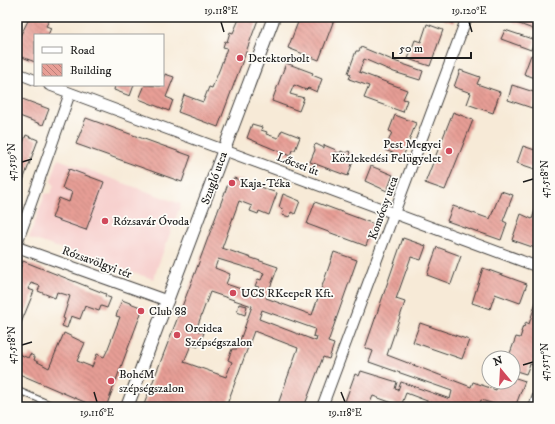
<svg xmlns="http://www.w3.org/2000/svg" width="555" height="424" font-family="'IM FELL DW Pica',serif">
<defs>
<pattern id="building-back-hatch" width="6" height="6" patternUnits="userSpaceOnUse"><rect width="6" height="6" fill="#e79e95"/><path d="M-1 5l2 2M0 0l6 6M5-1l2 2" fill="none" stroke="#ba8079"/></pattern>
</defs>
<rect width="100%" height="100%" fill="#fdfcf7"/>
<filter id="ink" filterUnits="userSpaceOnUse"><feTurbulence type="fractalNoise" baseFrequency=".025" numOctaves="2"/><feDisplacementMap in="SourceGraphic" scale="8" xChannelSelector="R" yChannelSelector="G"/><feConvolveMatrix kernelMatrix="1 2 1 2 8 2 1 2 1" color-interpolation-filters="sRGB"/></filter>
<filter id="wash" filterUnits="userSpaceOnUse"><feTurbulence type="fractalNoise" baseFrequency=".012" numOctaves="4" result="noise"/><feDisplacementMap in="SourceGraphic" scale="16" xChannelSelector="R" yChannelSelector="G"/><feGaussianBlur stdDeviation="0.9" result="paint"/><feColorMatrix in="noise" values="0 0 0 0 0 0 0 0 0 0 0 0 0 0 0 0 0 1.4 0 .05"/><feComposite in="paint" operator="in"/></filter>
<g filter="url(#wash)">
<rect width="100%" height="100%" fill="#f7ead7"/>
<path fill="#f7d0ce" d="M58,159l123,45 -28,75 -124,-41 16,-44 6,-1 3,-8 -3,-4z"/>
<g id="blocks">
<path fill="url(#building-back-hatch)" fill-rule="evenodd" d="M30,17h21l-5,9 5,2 -3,7h-13v27l-18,-7v-13z
M240,17h19l-41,110 -40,-15 6,-17 19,7 6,-15 3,1 8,-20 7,-20 -4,-1 2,-6 2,1 3,-10 3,1z
M300,17h35l-16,43 -31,-12z
M439,17h16l-2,6z
M501,17h37v14z
M427,24l16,6 -13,36 -22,-7 7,-19 6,2z
M505,30l30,10 -4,10 -30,-11z
M361,47l36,15 26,9 -3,9 -26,-8 -30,-13 -5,13 48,18 -4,9 4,1 -4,12 -39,-14 5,-12 -20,-7 2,-5 -3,-1 8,-22h3z
M531,55l7,3v21l-14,-5z
M286,63l27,10 -1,2 10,4 -5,13 -9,-4 -2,2 -12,-5 -4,9 14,4 -5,13 -27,-10z
M460,70l20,7 -3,7 23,8 -7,21 -26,-9 4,-11 -17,-6z
M165,74l9,3 -8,20 7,3 -4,11 -30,-12 6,-14 15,1 3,-1v-6z
M115,85h19l-4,11 -16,-6z
M512,85l25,8 -5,15 -24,-8z
M17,97l32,12 -6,16 -26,-10z
M453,112l20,8 -28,70 -20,-7z
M395,115l21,8 -13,34 -18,-7 7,-18 -3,-1z
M86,118l105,38 -9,26 -106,-38z
M252,124l10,3 -1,3 6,2 -1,2 12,4 4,-8 18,7 -5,13h-3l-2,6 -43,-18z
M26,135l12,5 -21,57v-44h2z
M316,144l8,4v-3l12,5 -1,2 5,1 1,-2 4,2 4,-2 2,2 -2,7 4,1 -5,15 -38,-14 5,-12 -1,-4z
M523,146l15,5v19l-21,-7z
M371,166l22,9 -6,16 -22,-10z
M69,169l35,13 -18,48 -34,-12 7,-20 10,4 3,-10 -10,-4z
M234,178l43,15 -8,22 -10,-4 -1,3 -8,-3 2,-5 -13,-5 -17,47 56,19 -12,31 46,17 22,-63 23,8 -29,82 6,2 -5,15 -6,-2 -19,50h-27l21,-59 -44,-17 -28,76h-83l52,-134 34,-92zM218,259l46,14 -3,7 -3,-1 -3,7 4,1 -3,7 -30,-10 4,-10 -15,-6zM210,292l42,14 -15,43h-5l-4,11 4,2 -6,15 -42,-15 7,-17 7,2 6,-14 -8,-3zM262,310l53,19 -2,7 4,1 -1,4 -57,-22z
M501,191l12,4 -10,26 4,2 -6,17 -54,-19 6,-15 37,13z
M283,194l17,7 -5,13 -4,-2 -1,5 -8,-2 2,-5 -5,-3z
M315,202l59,22 -8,22 -59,-22z
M535,210l3,1v38l-26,-9 9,-26 11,5z
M403,238l23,8 -5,14 -10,-3 -15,42 9,3 -18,53 84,32 2,-5 23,8 3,-8 5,2 1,-2h8v-5l12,4 -10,26h-22l1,-3 -13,-4 -3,7h-35l-37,-14 -5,13 -28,-10 -5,11h-25l12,-33 4,2 2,-5 36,11 -2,7 3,1 3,-8 49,17 2,-8 -83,-29 4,-11 -8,-3z
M437,247l24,9 -10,28 -24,-9z
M23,261l83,33 -1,2 6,2 -4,10 -6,-2 -2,5 -14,-5 -5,13 -9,-3 -4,12 -5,-2 3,-7 -2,-1 7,-22 -13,-4 -2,6 -17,-7 2,-5 -9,-3 -3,6 6,2 -17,42v-57z
M483,268l44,16 -7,19 -25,-9 -5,15 -18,-6z
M538,296v52l-6,17 -2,-1 -4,10 -13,-4 1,-12 -5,-2 7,-19 4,1 2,-6h-1l2,-6 1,1 2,-5 3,2z
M122,300l21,8 -37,99h-10l-79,-34v-20l11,5 2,-4 5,3 -1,3 15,8 15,-35 21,10 -8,18 15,6 5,-13 7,3 3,-6 13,-34 -4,-1z
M239,304l8,2 -2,9 -8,-3z
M420,323l49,17 -7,19 -49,-17z"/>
</g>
</g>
<g filter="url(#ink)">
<use href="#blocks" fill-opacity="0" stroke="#3d3b38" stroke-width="1"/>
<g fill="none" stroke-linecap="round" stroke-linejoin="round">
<defs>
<path id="service" d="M17,390l40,17"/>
<path id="minor" d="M17,73l18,7
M49,85l489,182
M17,243l53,-150
M17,247l151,54
M322,407l145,-390
M534,407l4,-11"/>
<path id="tertiary" d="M127,407l147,-390"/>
</defs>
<use href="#service" stroke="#3d3b38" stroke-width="7"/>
<use href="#minor" stroke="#3d3b38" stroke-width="12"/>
<use href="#tertiary" stroke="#3d3b38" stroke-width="14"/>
<use href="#service" stroke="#fff" stroke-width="5"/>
<use href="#minor" stroke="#fff" stroke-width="10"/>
<use href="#tertiary" stroke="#fff" stroke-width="12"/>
</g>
</g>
<path fill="none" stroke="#1c1c1c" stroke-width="1.5" d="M221,22l3,10M469,22l3,10M22,162l10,-3M523,182l10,-3M22,345l10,-3M523,365l10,-3M94,392l3,10M341,392l4,10"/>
<g fill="#d1495b" stroke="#fdfcf7" stroke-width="1.5">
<circle cx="240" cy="58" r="4"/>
<circle cx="449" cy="151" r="4"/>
<circle cx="232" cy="183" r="4"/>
<circle cx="105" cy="221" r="4"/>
<circle cx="233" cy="293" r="4"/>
<circle cx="141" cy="311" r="4"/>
<circle cx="177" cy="335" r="4"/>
<circle cx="111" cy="381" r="4"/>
</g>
<g text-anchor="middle" stroke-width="3.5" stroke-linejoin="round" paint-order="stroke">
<g font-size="12" fill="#1c1c1c" stroke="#fdfcf7" text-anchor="start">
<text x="248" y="62">Detektorbolt</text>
<text x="441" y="148" text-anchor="end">Pest Megyei<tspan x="441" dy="14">Közlekedési Felügyelet</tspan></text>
<text x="240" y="187">Kaja-Téka</text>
<text x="113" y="225">Rózsavár Óvoda</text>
<text x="241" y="297">UCS RKeepeR Kft.</text>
<text x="149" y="315">Club 88</text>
<text x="185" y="332">Orcidea<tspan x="185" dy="14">Szépségszalon</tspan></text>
<text x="119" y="378">BohéM<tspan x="119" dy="14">szépségszalon</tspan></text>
</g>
<g font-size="12" fill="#1c1c1c" stroke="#fdfcf7">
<text transform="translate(298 164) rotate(21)" y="4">Lőcsei út</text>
<text transform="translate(214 178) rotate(-70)" y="4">Szugló utca</text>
<text transform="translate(383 208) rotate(-70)" y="4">Komócsy utca</text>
<text transform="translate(97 262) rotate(20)" y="4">Rózsavölgyi tér</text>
</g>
</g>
<rect width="555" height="424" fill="none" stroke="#fdfcf7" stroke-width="44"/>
<rect x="34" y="34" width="130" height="52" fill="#fdfcf7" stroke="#a3a29f"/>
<rect x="42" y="47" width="20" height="6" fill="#ffffff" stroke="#a3a29f"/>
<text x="70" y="54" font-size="12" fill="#1c1c1c">Road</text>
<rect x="42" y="64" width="20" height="12" fill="url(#building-back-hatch)" stroke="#a3a29f"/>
<text x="70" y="74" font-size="12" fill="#1c1c1c">Building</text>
<g transform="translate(501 370) rotate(342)"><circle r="19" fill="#fdfcf7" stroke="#a3a29f"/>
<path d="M0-3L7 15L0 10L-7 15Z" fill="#d1495b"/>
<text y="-6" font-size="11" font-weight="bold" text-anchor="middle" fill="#1c1c1c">N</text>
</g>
<path d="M393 52v6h78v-6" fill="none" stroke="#1c1c1c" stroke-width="2"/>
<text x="399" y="52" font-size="12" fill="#1c1c1c" stroke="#fdfcf7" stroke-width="3" paint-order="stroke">50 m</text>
<rect x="22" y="22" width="511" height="380" fill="none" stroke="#1c1c1c" stroke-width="1.5"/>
<g font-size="10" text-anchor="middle" fill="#1c1c1c">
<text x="221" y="14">19.118°E</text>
<text x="469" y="14">19.120°E</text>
<text transform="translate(11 162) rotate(-90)" y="4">47.519°N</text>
<text transform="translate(544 179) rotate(-90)" y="4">47.518°N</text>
<text transform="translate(11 345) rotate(-90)" y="4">47.518°N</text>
<text transform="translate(544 362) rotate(-90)" y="4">47.517°N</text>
<text x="97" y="416">19.116°E</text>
<text x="345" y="416">19.118°E</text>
</g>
</svg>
